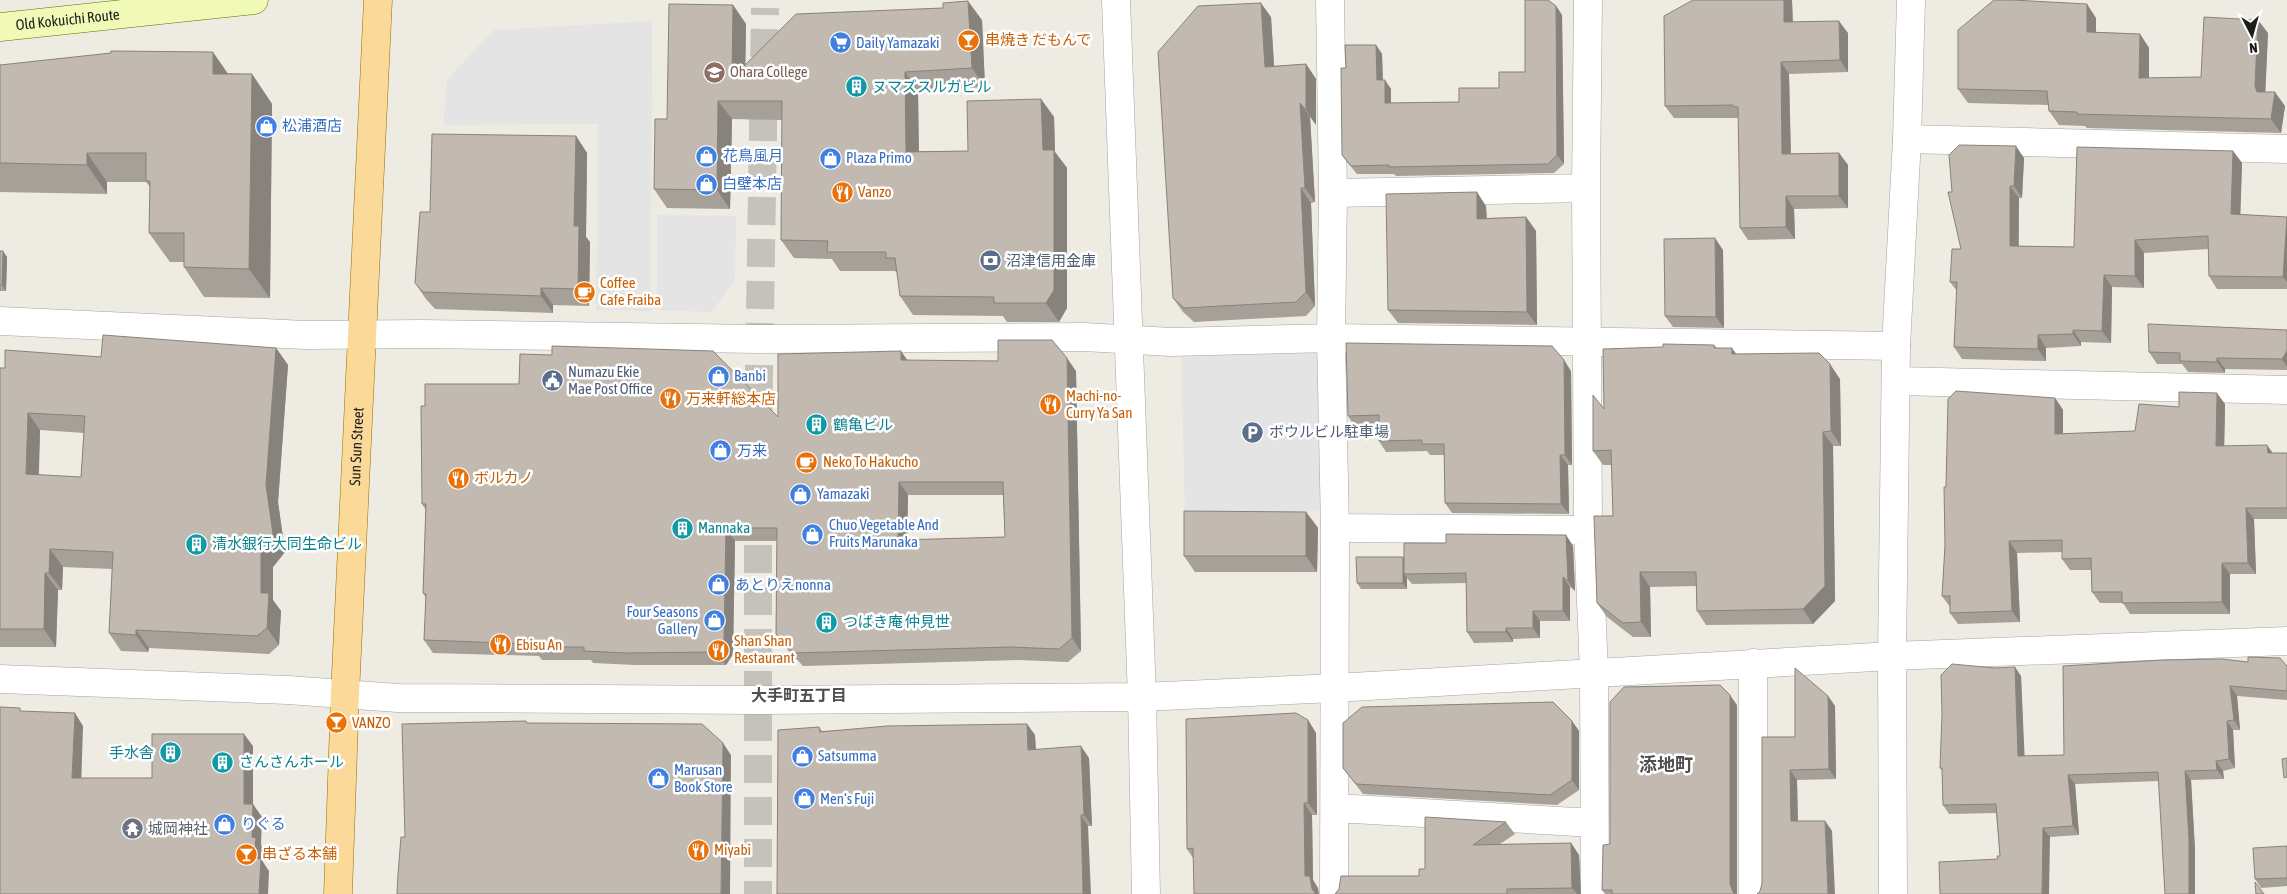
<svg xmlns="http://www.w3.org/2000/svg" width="2287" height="894" font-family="'Asap Condensed','Noto Sans JP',sans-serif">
<rect width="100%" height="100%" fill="#eeebe2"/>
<path fill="#e4e4e4" d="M652,21l-1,290 -55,-1 2,-186 -155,1 4,-45 46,-50z
M657,215l79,1 -1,63 -23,33 -55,-2z
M1322,350l4,161 -141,4 -4,-162z"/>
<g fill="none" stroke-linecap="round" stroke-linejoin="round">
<path stroke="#c4c2ba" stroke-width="28" stroke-dasharray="28 14" stroke-linecap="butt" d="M758,435l7,-427
M758,503v391"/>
<defs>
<path id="minor" d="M1330,0l3,193 -2,145 4,190 -1,366
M1588,0l-2,188 2,342 6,143 1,221
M1907,139l380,10
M1333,193l253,-5
M0,321l306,14 116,-1 336,5 326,-2 87,5 160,-4 565,8
M1897,381l390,9
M1335,528l253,2
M0,679l288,11 110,8 360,2 384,-3 192,-9 558,-32 395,-15
M1336,808l258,15
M1753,894v-231"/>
<path id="tertiary" d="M1116,0l26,697 4,197
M1893,894l-1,-238 4,-310 11,-207 4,-139"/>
<g id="secondary">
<path id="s1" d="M0,27l254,-27"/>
</g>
<g id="primary">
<path id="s2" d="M338,894l7,-200 33,-694"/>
</g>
</defs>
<use href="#minor" stroke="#a3a3a3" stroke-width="29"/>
<use href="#tertiary" stroke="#a3a3a3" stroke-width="29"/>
<use href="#secondary" stroke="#5d7205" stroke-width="29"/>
<use href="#primary" stroke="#957000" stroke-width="29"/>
<use href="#minor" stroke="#fff" stroke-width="28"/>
<use href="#tertiary" stroke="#fff" stroke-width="28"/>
<use href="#secondary" stroke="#f0f9b5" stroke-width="28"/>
<use href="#primary" stroke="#fbd999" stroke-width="28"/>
</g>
<path fill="#a7a098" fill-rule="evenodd" d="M1792,0l1,22 55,11v39l-59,2 2,80 48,-1 9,12v43l-54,1 1,30 -47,1 -8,-12 -1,-110h-65l-9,-12z
M733,5l13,19 -1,41 237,-45 3,67 -67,4 1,60h49l73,-52 13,18 1,35 12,16v140l-8,14h-52l-4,-6 -90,-1 -13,-19 -2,-22 -3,-3h-55l-8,-12 -38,-1 -13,-18 1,-120 -50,-1 -2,90 -63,-1 -13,-19 13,-70z
M1556,6l6,9 2,149 -10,9 -158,3 -2,-2h-37l-9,-11 -6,-8 4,-87 30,-23 6,9 1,26 8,9v14l68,-1 40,-14 26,-16z
M1271,17l3,49 32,-2 10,15v46l-6,-8 5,85 -4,1 4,103 -9,10 -112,6 -11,-10 -10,-14z
M2096,18v14l44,2 9,14v30l52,-1 67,-44 -3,59 20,14 -4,27 -194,-5 -2,-2 -26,-1 -10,-14 -1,-6 -80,-2 -10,-14z
M0,65l252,9 20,30 -2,194 -66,-1 -20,-30v-5h-14l-21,-29 1,-46 -4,-5h-39v12l-107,-2z
M576,136l11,17 -1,84 4,5 -1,64 -36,-1v8l-118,-4 -9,-10 -11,-16 15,-71z
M2233,151l9,12 -2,51 47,4v71h-70l-8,-13 -1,-27 -64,4v35l-32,-1 -1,56 -30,-1v4l-35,2v13l-84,-2 -8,-12 3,-56 -7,-9 11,-33 -9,-57 72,-34 -2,40h-3v48l55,1z
M1486,206l1,12 39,-1 10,14 1,94 -139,-2 -10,-13z
M1723,250l1,78 -51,-1 -8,-11z
M0,251l7,6 -1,34h-6z
M2287,330v40l-62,-1v4l-37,-1 -6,-8h-25l-8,-12z
M1714,345l3,3 19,6 104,25 1,67h-8l2,155 -22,23 -107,1 -9,-14 -1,-25 -46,1 1,50h-18l-26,-20 -10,-14 16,-87 -1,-51h-9l-10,-14 11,-42 59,-62z
M276,348l12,17 -10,137 7,50 -12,15v33l8,11 -2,34 -10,9 -120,-6 -1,4 -27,-1 -12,-18 3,-64 -49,-2 -1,23h-4l-2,57h-56v-279h5l96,-11zM40,430l44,3 -3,44 -42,-2z
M907,361l169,10 5,280 -13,11 -49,-2 -216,6 -18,-19 -9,-13 1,-93h-42l-2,113 -7,11h-91l-42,-2 -2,-3h-49l-3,-4 -106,-3 -9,-13 2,-42 -3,-5 3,-83 -4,-6 3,-98 94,-22 259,33zM908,495h95l2,42 -98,3z
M1571,371l1,94h-4l1,49 -117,-1 -7,-10 -1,-48h-14l-3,-4 -41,1 -7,-11v-15l-24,1 -7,-11z
M2055,398l8,12v24l72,-3 44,-24 46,-3 -1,42 49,7h14v66h-33l2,55h-26v40h-100l-7,-11h-23l-8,-11 -1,-22h-21l-8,-11v-7l-45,1 3,69 -62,2 -8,-11v-6l-8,-11 3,-51 1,-58z
M1306,512l12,16 -1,44h-122l-11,-16z
M1566,535l7,11 2,45 -5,-4v34h-30v17l-27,1v3l-39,1 -7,-11 -1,-49 -54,1 -5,-6v11h-46l-4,-6 46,-26 1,2 42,-16z
M2063,666h224v34l-50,-4 3,34h-7l2,38 -12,3 1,8 -33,1 4,70v44h-30l-6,-113 -84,3 4,51 -29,2 -52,22 2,-3 -4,-43 -47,1 -6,-9 -1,-34 -2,-3 55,-100 26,8 3,80 40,-1z
M1828,696l7,10 1,73 -39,1 1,41h27l7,10 -72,60 35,-154z
M1737,705v189h-132l-3,-4 8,-46z
M1308,720l8,13 1,82h-5l1,65 5,8 -125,-30 -6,-9z
M1572,721l7,10v59l-22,15 -194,-11 -20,-26z
M1027,724l8,11 1,14 53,9 3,68h-4l-311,68 42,-167 3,4z
M1506,822l9,12 -15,10 71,-1 8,12 2,39h-246l84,-18 6,-7z
M2287,846v40l-26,2 -6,-9z"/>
<path fill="#88827c" d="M1784,0h8l1,34 -9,-12z
M968,1l14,19 3,67 -13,-19z
M1261,3l10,14 4,64 -10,-14z
M2087,4l9,14v28l-9,-14z
M733,5l13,19 -1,73 -13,-19z
M1556,6l6,9 2,149 -7,-9z
M2258,20l10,13 -3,67 -8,-8 -2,-6z
M1839,21l9,12v39l-8,-12z
M2140,34l9,14v44l-10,-14z
M1376,45l6,9 1,35 -6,-9z
M213,52l20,29 -20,-7z
M1781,62l8,12 2,92 -9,-12z
M1306,64l10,15v46l-10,-15z
M905,72l13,19 1,79 -13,-18z
M252,74l20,30 -2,194 -21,-29z
M1385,80l6,9v23l-6,-9z
M2275,92l10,14 -4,27 -10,-14z
M1041,99l13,18 1,35 12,16v140l-8,14 -13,-19z
M718,101l14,18 -2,90 -13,-19z
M1300,103l10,14 5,85 -10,-14z
M576,136l11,17 -1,84 4,5 -1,64 -11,-17 -4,-63z
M2016,146l8,12 -2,40 -8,-12z
M2233,151l9,12 -2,63 -9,-12z
M87,153l20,29v12l-20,-29z
M1839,153l9,12v43l-9,-12z
M2010,186l9,12 -1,60 -8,-12z
M1301,188l10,15 4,103 -9,-14z
M1477,192l9,14 1,26 -10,-13z
M1786,196l8,13 1,30 -9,-12z
M1526,217l10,14 1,94 -10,-13z
M2287,217v65l-4,-5z
M1715,238l8,12 1,78 -8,-11z
M2135,240l9,13v35l-9,-12z
M3,251l4,6 -1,34 -4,-6z
M2104,275l8,12 -1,56 -9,-12z
M541,288l12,17v8l-12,-17z
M2073,330l8,12v4l-8,-12z
M2038,335l8,13v13l-8,-12z
M276,348l12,17 -10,137 7,50 -12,15v33l8,11 -2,34 -12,-17 -6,-35v-43z
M1732,348l10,14 -10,-8z
M901,351l9,13 -9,-4z
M2287,351v16l-5,-8z
M1067,358l9,13 5,280 -9,-13z
M2217,358l8,11v4l-8,-11z
M1564,360l7,11 1,94 -7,-10z
M1830,364l10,15 1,67 -10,-15z
M2217,393l8,11 -1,53 -8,-11z
M2055,398l8,12v36l-8,-12z
M28,413l12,17 -2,62 -12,-18z
M1823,432l10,14 2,155 -22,23 -10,-15z
M2267,445l8,11 -7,-3z
M1560,455l8,10 1,49 -8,-10z
M899,482l9,13 -1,58 -9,-13z
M2246,508l8,11 2,55 -8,-11z
M1306,512l12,16 -1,44 -11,-16z
M726,528l9,13 -2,113 -7,11 -9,-13z
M1566,535l7,11 2,45 -7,-10z
M2009,541l8,12 3,69 -8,-11z
M50,549l13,18 -1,23 -13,-17z
M1403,557l4,5 -3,12 3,4v11l-4,-6z
M2222,563l8,11v40l-8,-12z
M1640,572l10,15 1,50 -10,-15z
M45,573l13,17 -2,57 -12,-18z
M1563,577l7,10v34l-7,-10z
M1533,611l7,10v17l-7,-10z
M1506,628l7,11v3l-7,-10z
M136,630l13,18 -1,4 -12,-17z
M2015,667l6,9 4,89 -7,-9z
M2230,686l7,10 3,34 -6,-10z
M1730,695l7,10v189h-3l-4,-10z
M1828,696l7,10 1,73 -7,-10z
M75,713l8,13 -2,64 -9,-12z
M1308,720l8,13 1,82 -9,-12z
M1572,721l7,10v59l-7,-10z
M2227,721l6,9 2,38 -6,-9z
M1027,724l8,11 1,26 -8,-11z
M244,734l9,12v68v-10l9,13 -1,28 3,5 -1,12 6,9 -1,23h-9l-5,-36 -2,-21 -8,-33z
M723,743l8,12 -1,139h-9z
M1081,746l8,12 3,68 -8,-11z
M2216,761l7,10 1,8 -7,-9z
M1790,770l7,10 1,52 -7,-11z
M2185,771l6,9 4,70v44h-6z
M2068,775l7,9 4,51 -6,-9z
M1304,803l8,12 1,65 5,8 1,6h-4l-10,-18z
M1081,815l7,11 3,68h-8z
M1825,821l7,10 3,63h-7z
M2043,828l7,9 -1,57h-7z
M1571,843l8,12 2,39h-4l-5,-6z"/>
<path fill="#c2bab1" stroke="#88827c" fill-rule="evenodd" d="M1525,0h23l8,6 1,149 -9,9 -159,3v-2l-38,1 -9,-11 -1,-87h5l-1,-23h31l1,35h8v23l74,-1v-14h40v-16h26z
M1693,0h91v22l55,-1 1,39 -59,2 1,92 57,-1v43h-53v31l-46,1 -2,-121h-4l-1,-2 -68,1 -1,-90z
M1994,0h18l75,4v28l53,2 -1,44 62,-1 3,-60 54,3 -3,66 2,6h18l-4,27 -194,-5v-2l-28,-1 -2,-20 -89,-2v-59z
M968,1l4,67 -67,4 1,80 62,-1 -1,-50 74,-2 2,51h11v140l-8,13h-52v-6l-94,-1 -5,-38h-9v-6h-59l1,-11 -47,-1 1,-139h-64l-1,89 -63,-1 1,-70h12l2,-115 64,1 -1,73 64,-64 147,-6v-5z
M1261,3l4,64 41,-3v46l-6,-7 5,85h-4l5,104 -10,10 -112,6 -11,-10 -15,-246 40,-46z
M111,51l102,1v22h39l-3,195 -65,-2v-34h-35l1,-52h-4v-28h-59v12l-87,-2v-98l111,-12z
M432,134l144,2 -2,90h5l-1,63 -37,-1v8l-118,-4 -8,-9 5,-71h10z
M1959,145l57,1 -2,40h-4v60l64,1 3,-100 156,4 -2,63 56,3 -4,60 -74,-1 -1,-40 -73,4v36l-31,-1 -2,56 -29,-1v4l-35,1v14l-84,-2 3,-65h-7l2,-33h9l-13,-57h4l-3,-37z
M1477,192v27l49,-2 1,95 -139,-2 -2,-116z
M1715,238l1,79 -51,-1 -1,-77z
M0,251h3l-1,34h-2z
M2148,324l139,6v21l-5,8 -65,-1v4l-37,-1v-8l-31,-1z
M103,335l173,13 -10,137 7,49 -12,16v43h8l-2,35 -10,8 -121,-6v5l-27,-2 4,-81 -63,-3 -1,24h-4l-1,56h-44v-261h5v-18l96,7zM28,413l57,3 -4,61 -55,-3z
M998,340h54l15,18 5,280 -13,11 -49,-2 -216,6 -18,-19 1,-106h-51l-2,113 -7,11 -91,1 -42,-2v-4h-51v-3l-109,-4 2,-46 -3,-1 3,-89h-4l-1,-98h4v-22h94l1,-30 32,1v-9l161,5 65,66v-63l123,-3v9l97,1zM899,482h104l2,55 -107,3z
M1346,343l206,3 12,14 1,95h-5l1,49 -116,-1 -1,-59h-22v-4l-43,1v-26l-31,1z
M1663,344l51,1v3h18v6l87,-1 11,11 1,67 -8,1 2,154 -22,23 -106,2 -1,-39h-56l1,50 -18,1 -26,-20 -3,-87h19l-2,-66 -18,1v-56l11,14 -1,-60 60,-2z
M1956,391l99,7v36l80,-3 4,-27 40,3v-15l38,1 -1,53 51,-1 1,8h19v55h-41l2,55h-26v39l-100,1v-11h-30l-1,-34 -29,1v-19l-53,1 3,70 -62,2v-17h-8l3,-51 -1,-58h2l2,-88z
M1184,511l122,1v44h-122z
M1446,534l120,1 2,46 -5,-4v34h-30v17h-27v4h-39l-1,-59 -62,1v-31h42z
M1356,557h47v26h-46z
M2248,657l32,1 7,8v25l-57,-5 4,34 -7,1 2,38 -13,2 1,9 -32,1 4,69v54h-24l-7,-122 -90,3 5,51 -30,2 -1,66h-102l-1,-32 59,-3 -1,-3h3l-4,-52 -53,1 -1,-37h-2l2,-54 -1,-39 11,-11 43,4 20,-1 3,89 46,-1 -1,-89 99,-6 60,-1 26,3z
M1795,668l33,28 1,73 -39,1 1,51h34l3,73h-71l3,-3 2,-7v-147h33z
M1720,685l10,10v189l3,8 2,2h-123v-4h-10l1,-45 7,-1v-142l14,-15z
M1553,702l19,19v59l-22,15 -194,-11 -13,-16v-45l19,-16z
M0,707l20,1v3l55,2 -3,65h80v-44h92v70h9l-1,33 4,1 -2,20 7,1 -2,35h-259z
M1296,713l12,7v83h-4l1,73h5l2,13 4,5h-122l-1,-46 -6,1 -1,-130z
M526,721l1,2 175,1 21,19 -2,151h-324l1,-20 3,-37h4l-3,-113z
M1027,724l1,26 53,-4 3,69h-3l2,79h-306l1,-164 41,-3 1,5 67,-6z
M2287,758v19l-3,1 -2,-19z
M1425,817l81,5 -33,23 98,-2 1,45 -65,1v5h-172l4,-5 2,-13h78v-7h6z
M2287,846v32l-32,1 -2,-31z
M2255,882l9,12h-8z"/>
<defs>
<symbol id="bar-disc" viewBox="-11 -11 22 22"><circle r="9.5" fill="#e8710a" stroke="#fff"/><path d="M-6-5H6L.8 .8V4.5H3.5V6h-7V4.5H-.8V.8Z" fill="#fff"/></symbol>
<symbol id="supermarket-disc" viewBox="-11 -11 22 22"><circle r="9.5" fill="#3f7fe0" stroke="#fff"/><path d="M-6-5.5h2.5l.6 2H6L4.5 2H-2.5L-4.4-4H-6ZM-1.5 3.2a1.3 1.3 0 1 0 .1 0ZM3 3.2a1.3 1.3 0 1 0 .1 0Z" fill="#fff"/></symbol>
<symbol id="university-disc" viewBox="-11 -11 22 22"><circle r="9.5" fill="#8d6e63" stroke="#fff"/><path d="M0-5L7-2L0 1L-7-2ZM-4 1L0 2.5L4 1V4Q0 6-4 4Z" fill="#fff"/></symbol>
<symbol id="building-disc" viewBox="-11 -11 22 22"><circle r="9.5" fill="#0f9aa8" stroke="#fff"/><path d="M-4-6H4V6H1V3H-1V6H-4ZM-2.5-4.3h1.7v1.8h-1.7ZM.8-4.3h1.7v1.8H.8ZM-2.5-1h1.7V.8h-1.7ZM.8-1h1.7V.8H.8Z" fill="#fff"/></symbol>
<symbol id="shop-disc" viewBox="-11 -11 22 22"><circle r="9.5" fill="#3f7fe0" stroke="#fff"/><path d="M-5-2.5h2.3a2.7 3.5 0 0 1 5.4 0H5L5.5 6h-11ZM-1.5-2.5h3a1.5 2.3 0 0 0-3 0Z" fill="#fff"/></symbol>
<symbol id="restaurant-disc" viewBox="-11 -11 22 22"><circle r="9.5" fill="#e8710a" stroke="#fff"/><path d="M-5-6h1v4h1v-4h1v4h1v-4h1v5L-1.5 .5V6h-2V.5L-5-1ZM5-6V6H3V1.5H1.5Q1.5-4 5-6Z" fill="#fff"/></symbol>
<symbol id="bank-disc" viewBox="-11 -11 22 22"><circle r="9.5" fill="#5c6f8a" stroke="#fff"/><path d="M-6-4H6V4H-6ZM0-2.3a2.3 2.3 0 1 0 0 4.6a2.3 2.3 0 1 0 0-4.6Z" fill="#fff"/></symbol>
<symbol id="cafe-disc" viewBox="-11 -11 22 22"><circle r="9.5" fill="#e8710a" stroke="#fff"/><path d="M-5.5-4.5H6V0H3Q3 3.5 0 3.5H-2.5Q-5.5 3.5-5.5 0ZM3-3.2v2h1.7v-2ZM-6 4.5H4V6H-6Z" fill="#fff"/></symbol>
<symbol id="civic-disc" viewBox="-11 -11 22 22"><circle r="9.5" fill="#5c6f8a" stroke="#fff"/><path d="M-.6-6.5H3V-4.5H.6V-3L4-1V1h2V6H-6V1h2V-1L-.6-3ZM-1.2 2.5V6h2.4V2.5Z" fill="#fff"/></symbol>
<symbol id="parking-disc" viewBox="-11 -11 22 22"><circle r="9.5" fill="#5c6f8a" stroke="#fff"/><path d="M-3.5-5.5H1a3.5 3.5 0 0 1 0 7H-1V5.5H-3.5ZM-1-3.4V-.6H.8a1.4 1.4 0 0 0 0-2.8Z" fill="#fff"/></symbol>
<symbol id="temple-disc" viewBox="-11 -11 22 22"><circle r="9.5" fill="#6b7280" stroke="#fff"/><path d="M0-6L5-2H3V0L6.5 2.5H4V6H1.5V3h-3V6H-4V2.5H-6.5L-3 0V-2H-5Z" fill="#fff"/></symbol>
</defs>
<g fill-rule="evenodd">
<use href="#bar-disc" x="956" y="28" width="25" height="25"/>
<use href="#supermarket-disc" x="828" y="30" width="25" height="25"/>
<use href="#university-disc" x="702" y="60" width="25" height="25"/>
<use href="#building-disc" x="844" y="74" width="25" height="25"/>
<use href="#shop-disc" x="254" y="114" width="25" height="25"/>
<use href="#shop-disc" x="694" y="144" width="25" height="25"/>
<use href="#shop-disc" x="818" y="146" width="25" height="25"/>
<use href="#shop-disc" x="694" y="172" width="25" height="25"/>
<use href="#restaurant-disc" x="830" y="180" width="25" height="25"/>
<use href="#bank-disc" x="978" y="248" width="25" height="25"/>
<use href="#cafe-disc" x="572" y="280" width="25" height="25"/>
<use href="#shop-disc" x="706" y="364" width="25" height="25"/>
<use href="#civic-disc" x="540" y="368" width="25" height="25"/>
<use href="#restaurant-disc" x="658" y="386" width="25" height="25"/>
<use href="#restaurant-disc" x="1038" y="392" width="25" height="25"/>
<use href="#building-disc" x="804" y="412" width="25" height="25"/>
<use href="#parking-disc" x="1240" y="420" width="25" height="25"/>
<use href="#shop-disc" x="708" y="438" width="25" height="25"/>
<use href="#cafe-disc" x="794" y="450" width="25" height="25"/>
<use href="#restaurant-disc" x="446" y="466" width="25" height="25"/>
<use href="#shop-disc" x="788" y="482" width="25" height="25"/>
<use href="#building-disc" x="670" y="516" width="25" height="25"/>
<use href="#shop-disc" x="800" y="522" width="25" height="25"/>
<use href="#building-disc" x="184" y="532" width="25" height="25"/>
<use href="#shop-disc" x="706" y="572" width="25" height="25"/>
<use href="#shop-disc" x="702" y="608" width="25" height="25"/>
<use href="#building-disc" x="814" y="610" width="25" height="25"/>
<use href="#restaurant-disc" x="488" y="632" width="25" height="25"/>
<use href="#restaurant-disc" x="706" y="638" width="25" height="25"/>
<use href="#bar-disc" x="324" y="710" width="25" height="25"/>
<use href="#building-disc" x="158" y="740" width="25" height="25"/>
<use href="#shop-disc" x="790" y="744" width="25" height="25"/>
<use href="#building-disc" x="210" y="750" width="25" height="25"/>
<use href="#shop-disc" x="646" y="766" width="25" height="25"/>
<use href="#shop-disc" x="792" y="786" width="25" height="25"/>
<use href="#shop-disc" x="212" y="812" width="25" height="25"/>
<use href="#temple-disc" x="120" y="816" width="25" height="25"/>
<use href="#restaurant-disc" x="686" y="838" width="25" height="25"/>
<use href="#bar-disc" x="234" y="842" width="25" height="25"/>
</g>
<g text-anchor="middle" stroke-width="5" stroke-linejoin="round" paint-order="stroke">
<g font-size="15" fill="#1c1c1c" stroke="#fff">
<text dy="5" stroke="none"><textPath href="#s1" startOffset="68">Old Kokuichi Route</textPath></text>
<text dy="5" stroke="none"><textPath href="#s2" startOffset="448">Sun Sun Street</textPath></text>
</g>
<g font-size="15" fill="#c56008" stroke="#fff" text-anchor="start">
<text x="985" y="45">串焼き だもんで</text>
<text x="858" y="197">Vanzo</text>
<text x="600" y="288">Coffee<tspan x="600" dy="17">Cafe Fraiba</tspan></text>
<text x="1066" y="401">Machi-no-<tspan x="1066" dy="17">Curry Ya San</tspan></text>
<text x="686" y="404">万来軒総本店</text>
<text x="823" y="467">Neko To Hakucho</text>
<text x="474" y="483">ボルカノ</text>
<text x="734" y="646">Shan Shan<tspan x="734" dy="17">Restaurant</tspan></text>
<text x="516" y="650">Ebisu An</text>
<text x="352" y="728">VANZO</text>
<text x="714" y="855">Miyabi</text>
<text x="262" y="859">串ざる本舗</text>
</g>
<g font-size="15" fill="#366cbe" stroke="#fff" text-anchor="start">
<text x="856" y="48">Daily Yamazaki</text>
<text x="282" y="131">松浦酒店</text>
<text x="723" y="161">花鳥風月</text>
<text x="846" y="163">Plaza Primo</text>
<text x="722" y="189">白壁本店</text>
<text x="734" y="381">Banbi</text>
<text x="737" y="456">万来</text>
<text x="817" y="499">Yamazaki</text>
<text x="829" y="530">Chuo Vegetable And<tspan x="829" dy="17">Fruits Marunaka</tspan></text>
<text x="735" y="590">あとりえnonna</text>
<text x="698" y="617" text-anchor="end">Four Seasons<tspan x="698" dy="17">Gallery</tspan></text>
<text x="818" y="761">Satsumma</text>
<text x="674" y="775">Marusan<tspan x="674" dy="17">Book Store</tspan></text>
<text x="820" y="804">Men’s Fuji</text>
<text x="241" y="829">りぐる</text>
</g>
<g font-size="15" fill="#785e54" stroke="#fff" text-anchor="start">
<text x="730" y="77">Ohara College</text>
</g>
<g font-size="15" fill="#0d838f" stroke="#fff" text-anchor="start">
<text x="872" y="92">ヌマズスルガビル</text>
<text x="833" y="430">鶴亀ビル</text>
<text x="698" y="533">Mannaka</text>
<text x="212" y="549">清水銀行大同生命ビル</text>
<text x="843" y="627">つばき庵 仲見世</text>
<text x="154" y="758" text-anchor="end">手水舎</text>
<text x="239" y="767">さんさんホール</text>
</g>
<g font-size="15" fill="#4e5e75" stroke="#fff" text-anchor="start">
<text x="1006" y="266">沼津信用金庫</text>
<text x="568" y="377">Numazu Ekie<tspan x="568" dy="17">Mae Post Office</tspan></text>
<text x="1269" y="437">ボウルビル駐車場</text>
</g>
<g font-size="15" fill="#5b616d" stroke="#fff" text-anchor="start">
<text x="148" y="834">城岡神社</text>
</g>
<g font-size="16" font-weight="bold" fill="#4f4f4f" stroke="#fff">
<text x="799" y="701">大手町五丁目</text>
</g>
<g font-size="18" font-weight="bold" fill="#4f4f4f" stroke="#fff">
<text x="1666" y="771">添地町</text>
</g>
</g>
<g transform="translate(2252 35) rotate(174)" stroke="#ffffff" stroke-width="4" paint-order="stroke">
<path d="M0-4L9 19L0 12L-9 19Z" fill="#1c1c1c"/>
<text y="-8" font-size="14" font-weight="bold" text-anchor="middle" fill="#1c1c1c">N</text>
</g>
</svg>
